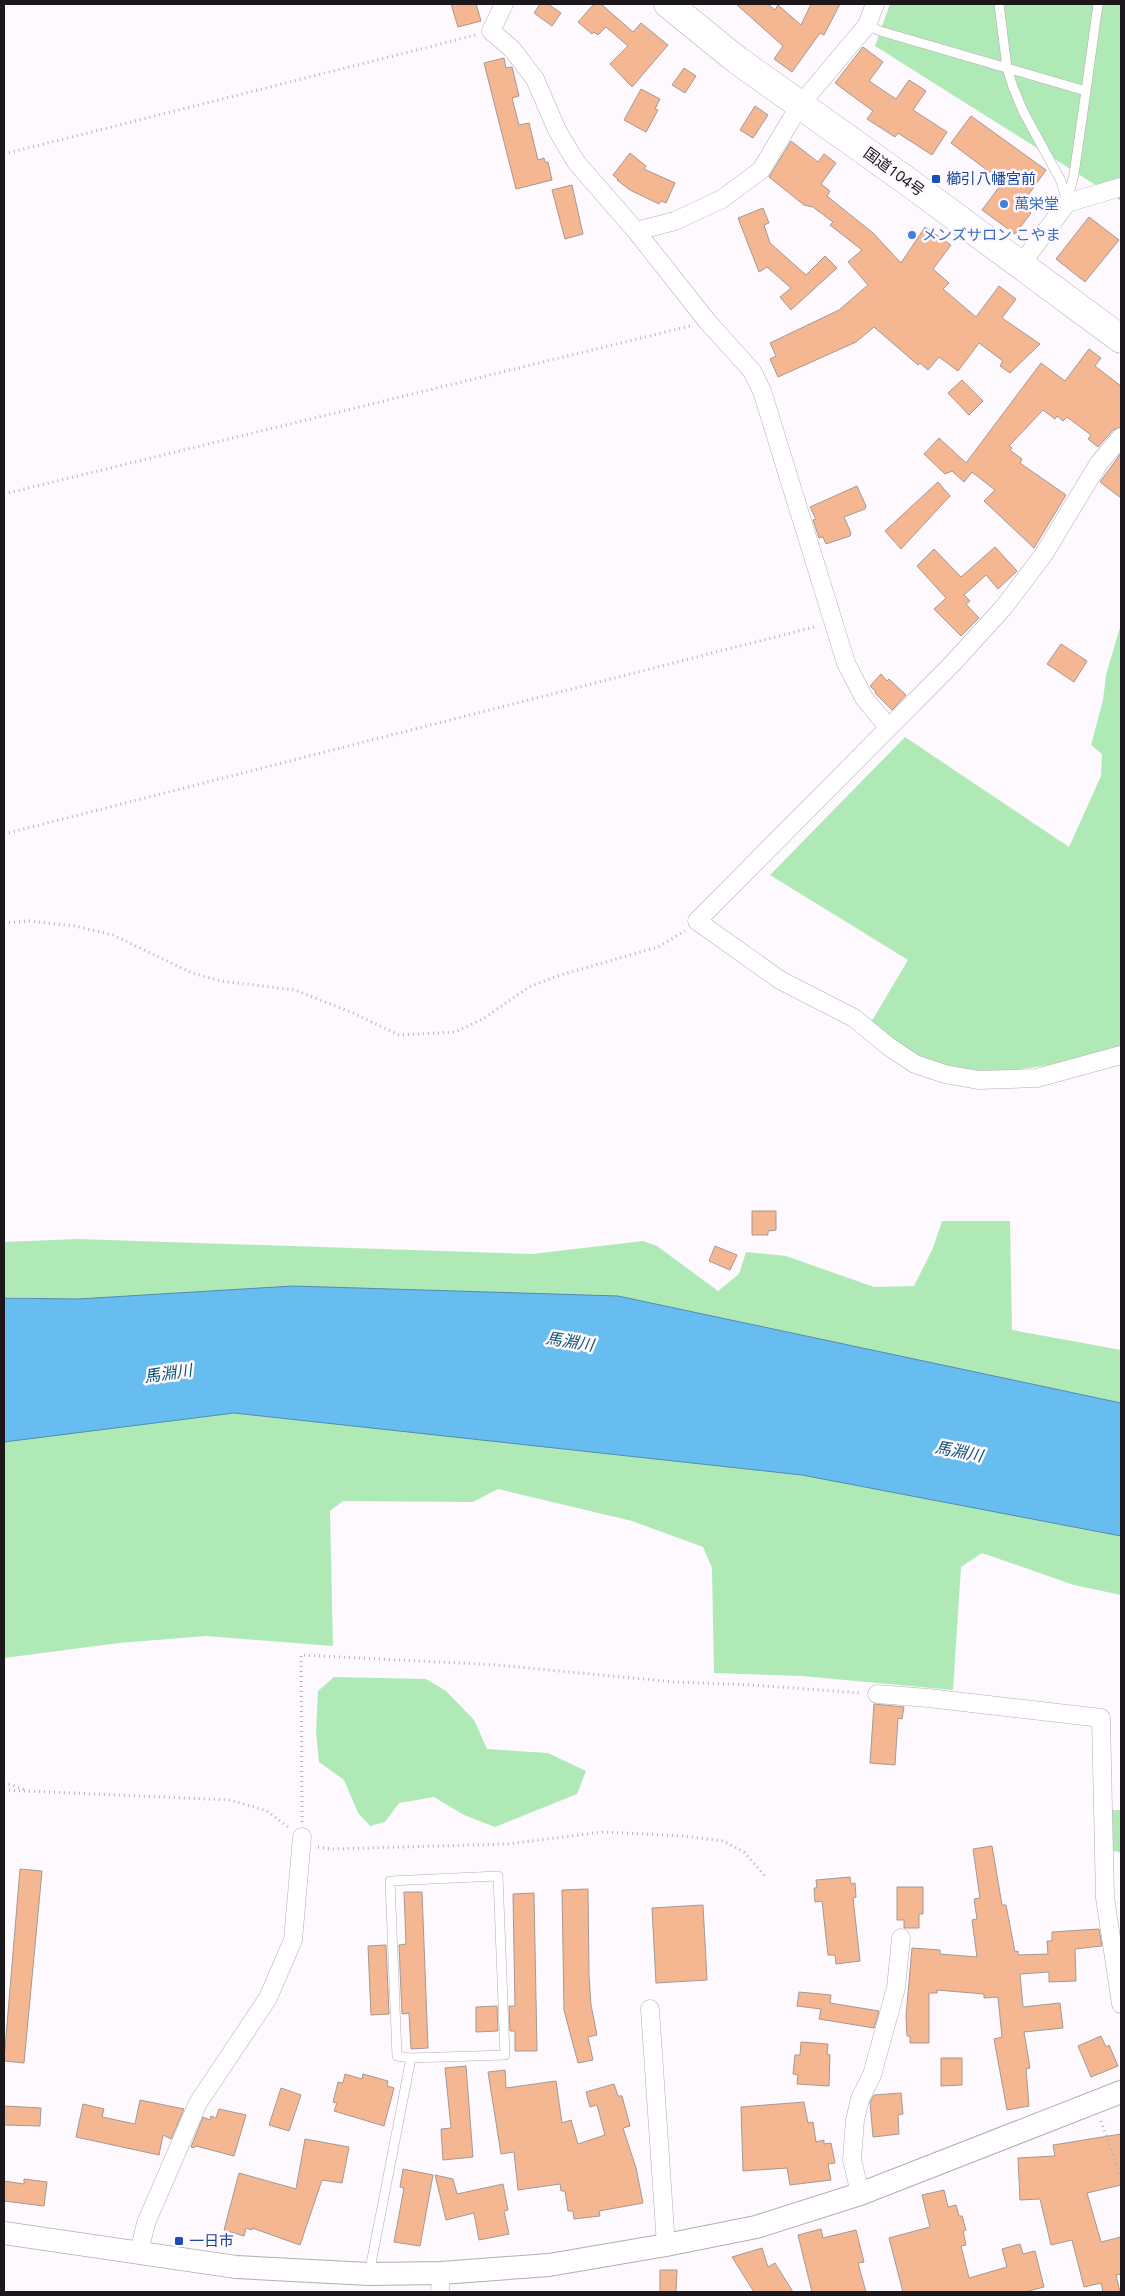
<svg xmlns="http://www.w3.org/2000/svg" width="1125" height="2296" font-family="'Noto Sans','Noto Sans JP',sans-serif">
<rect width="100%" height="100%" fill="#fdf9fe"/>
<path fill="#afeab6" d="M890,4h231v197l-246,-155z
M1121,624v424c-66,16 -137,38 -203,7 -16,-7 -32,-21 -48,-31l38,-64 -138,-85 135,-138 164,110 32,-71 1,-22 -11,-9 12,-45 3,-25z
M942,1221h68l2,109 109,20v53l-503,-107 -540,3 -74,-2v-55l73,-3 455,15 111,-13 14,5 61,45 21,-17 7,-22 40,4 88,31 40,-1 19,-38z
M234,1413l568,62 319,61v59l-47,-10 -92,-32 -21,14 -8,123 -151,-14 -88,-3 -2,-105 -9,-21 -71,-26 -134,-32 -25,13 -130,-1 -13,10 3,135 -127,-10 -87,7 -115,15v-216z
M334,1677l92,2 20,12 28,29 13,29 61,4 38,18 -9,23 -82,33 -31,-12 -30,-18 -35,6 -14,19 -15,4 -12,-13 -14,-33 -25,-18 -3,-31 2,-40z
M1109,1810h12v43l-9,-3z"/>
<path fill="#67bdef" stroke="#508baf" d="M293,1286l325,10 503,107v133l-319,-61 -568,-62 -230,29v-144l74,1z"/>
<path fill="#f5b791" stroke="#a7988f" d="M451,4h25l5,17 -23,6z
M540,4h8l13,9 -9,13 -18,-13z
M594,4h7l32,28 8,-9 27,22 -36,42 -22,-23 18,-18 -22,-19 -8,8 -4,-3 -2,2 -14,-12z
M736,4h32l7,6 3,-5 23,20 10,-21h29l-16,31 -4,-2 -28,39 -18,-13 9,-13z
M863,47l20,15 -14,19 27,18 13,-19 17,11 -13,19 34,22 -15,23 -34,-22 -3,4 -28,-18 6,-8 -38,-28z
M504,58l2,10 6,-1 7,29 -7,2 7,27 10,-2 9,37 6,-2 1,4h3l4,18 -36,9 -32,-126z
M684,68l12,8 -11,17 -13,-8z
M641,89l19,10 -5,10 3,1 -12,22 -22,-12z
M755,106l13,9 -15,23 -13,-8z
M971,116l75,54 -25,35 10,8 -16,21 -33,-24 21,-28 -52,-39z
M791,141l27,21 6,-8 12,9 -15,21 9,7 -3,5 46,37 28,30 24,-36 26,18 -18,24 16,14 -6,6 33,28 23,-31 17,13 -14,19 38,26 -30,29 -10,-7 3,-5 -24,-18 -21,28 -19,-14 -11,13 -8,-7 -2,2 -44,-38 -18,15 -78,35 -8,-18 6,-3 -6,-13 69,-33 29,-25 -20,-23 14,-12 -32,-25 3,-3 -20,-15 -9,-2 -35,-28z
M630,153l16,13 -2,3 31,14 -9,20 -5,-2 -2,3 -29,-14 -13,-10 1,-1 -5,-4z
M572,185l11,49 -18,5 -13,-49z
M763,208l6,15 -5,2 6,18 36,32 19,-19 12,12 -46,42 -11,-13 11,-9 -24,-21 -8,5 -21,-54z
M1089,217l30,23 -34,42 -29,-23z
M1089,349l12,9 -6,8 26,20v41l-8,3 -15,17 -10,-8 3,-4 -24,-18 -4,4 -6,-5 -2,3 -12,-9 -34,36 3,2 -2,2 12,9 -2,4 46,32 -32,53 -50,-47 11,-11 -23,-18 -8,10 -12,-11 -7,3 -21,-20 15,-16 27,25 75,-100 24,18z
M962,380l21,21 -14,14 -21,-22z
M1121,453v45l-21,-16z
M938,482l12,14 -49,53 -16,-18z
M857,486l9,20 -1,3 -21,8 7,16 -1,3 -24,8 -3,-7 -4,1 -6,-18 3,-1 -6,-12z
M995,547l22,24 -19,18 -12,-14 -22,20 6,6 -4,3 13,14 -18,18 -27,-27 12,-11 -29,-32 17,-17 27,28z
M1061,644l26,17 -13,21 -27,-18z
M881,674l6,7 2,-2 17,16 -14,15 -17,-17 1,-1 -6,-6z
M752,1211h24v19l-8,1v4h-16z
M715,1246l22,9 -7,15 -21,-9z
M874,1704l30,3 -2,12 -4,-1 -3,47 -25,-2z
M992,1846l10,59h4l9,47 3,-1v4l30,-1 -1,-13h5v-9l47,-3 3,17 -27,3 1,32 -27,1v-10l-29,2 3,33 37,-4 3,25 -39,4 6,36 -4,1 3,37 -22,4 -13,-71 8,-2 -4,-40 -14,1v-4l-47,-4v3h-8v50h-19v-7h-3l-1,-20 6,-68 28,2v4l37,3 -5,-37 5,-1 -3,-20 6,-1 -7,-49z
M20,1869l22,2 -18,192 -20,-2z
M850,1877l1,7 4,-1 1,14 -3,1 7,63 -24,3 -1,-9h-7l-6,-54 -7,1 -1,-14h3l-1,-8z
M897,1887h26v27h-4v14h-15v-8h-7z
M588,1889l1,87 2,29 6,30 -9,2 5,23 -15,3 -14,-53 -2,-120z
M404,1892h18l6,156 -17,1 -2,-36 -7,1 -3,-69 7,-1z
M534,1893l3,158h-22v-20h-5l-1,-25h6l-2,-112z
M703,1905l4,75 -51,3 -4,-75z
M386,1945l3,69 -18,1 -3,-69z
M799,1992l32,3 -1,8 49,8 -5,17 -55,-9 2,-10 -24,-3z
M497,2006l1,25 -22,1v-25z
M1101,2036l5,11 3,-2 9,21 -27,11 -13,-31z
M801,2042l27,2 -1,10 3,1 -1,31 -32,-2 1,-9 -5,-1 2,-19h5z
M941,2058h21v27l-21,1z
M466,2066l7,91 -30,3 -2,-31 10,-1 -6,-60z
M505,2070l1,18 50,-7 6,42 9,-3 7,24 27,-9 -8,-30 -7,2 -4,-15 28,-8 4,12h4l8,30 -7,2 13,40 7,35 -44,8 1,5 -26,3 -1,-8h-5l-3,-20h-4l-1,-7 -42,6 -4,-38 -13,2 -13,-82z
M345,2074l17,5 1,-5 25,7 -1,5 7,2 -10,38 -50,-15 3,-8 -4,-1 5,-20 5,1z
M281,2088l20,7 -12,36 -20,-6z
M901,2093l2,21 -5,1 1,19 -26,3 -3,-35 4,-7z
M140,2100l44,9 -13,30 -8,-4 -4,20 -83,-18 7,-33 21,5 -2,8 33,7z
M804,2102l4,21 5,-1 3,20 8,-2v4l7,-1 4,20 -7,1 3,16 -41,5 -3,-17 -44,3 -2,-64z
M4,2106l37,2 -1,18 -36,-1z
M219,2109l27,6 -12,41 -38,-10 -2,2 -3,-1 12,-30 7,3 1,-4 5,2z
M1121,2134v51l-34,8 14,49 20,-5v37l-5,1 4,17h-17l-2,-9 -17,4 -12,-47 -21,5 -11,-46 -20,1 -2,-42 37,-2 -2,-11z
M305,2139l44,8 -7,36 -20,-3 -22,65 -48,-17v2l-6,-2 -2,8 -20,-6 15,-57 57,16z
M403,2169l30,6 -13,71 -26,-4 10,-54 -4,-1z
M435,2175l18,4 4,15 46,-10 5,26 -4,1 5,23 -30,6 -5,-27 -28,7z
M24,2179l23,3 -3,24 -40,-5v-20l20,3z
M944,2190l4,17 8,-2 3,11h3l4,14 -3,1 3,14 -5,1 8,32 38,-11 -5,-18 18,-5 3,10 12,-3 9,36 -19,5h-122l-14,-54 41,-11 -8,-32z
M821,2229l2,9 33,-8 8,32 -6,1 8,29h-54l-14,-57z
M762,2248l6,19 7,-4 18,29h-39l-22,-35z
M660,2270h17l-1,22h-16z"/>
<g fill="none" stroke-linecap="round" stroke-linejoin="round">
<defs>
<path id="service" d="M999,4l8,64 6,19 10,24 38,70 6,22 7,-29 12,-83
M867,25l13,6 206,60 12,-87
M369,2274l42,-216 94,-3 -7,-179 -108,5 7,175 14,2"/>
<path id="minor" d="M504,4l-13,27 21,18 23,30 22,51 19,32 60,69 71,90 45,50 10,20 84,272 18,35 24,29
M636,231l39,-10 47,-22 39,-29 39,-65 67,-80 8,-21
M1021,264l46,-61 54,-16
M1121,437l-22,26 -55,91 -40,53 -51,56 -256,258 83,59 74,38 34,28 27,18 30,10 33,6 59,-2 84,-23
M877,1694l51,4 173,20 4,180 16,106
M650,2009l16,236
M860,2194l-8,-35 3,-39 5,-21 12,-24 24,-87 5,-50
M139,2252l7,-29 52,-120 70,-105 25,-58 9,-103
M440,2292l1,-19"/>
<path id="tertiary" d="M4,2233l232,34 133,7 72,-1 108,-8 117,-20 90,-18 104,-33 261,-102"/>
<path id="trunk" d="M668,4l69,56 170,121 214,158"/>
</defs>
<use href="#service" stroke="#b6abb8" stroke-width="10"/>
<use href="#minor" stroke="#b6abb8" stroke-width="19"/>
<use href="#tertiary" stroke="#b6abb8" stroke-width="24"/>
<use href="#trunk" stroke="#b6abb8" stroke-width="29"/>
<path stroke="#b5b1b6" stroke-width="3" stroke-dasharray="1 4" stroke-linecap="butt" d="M4,154l472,-119
M4,494l686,-168
M4,834l814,-208
M4,923l25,-2 46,5 38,9 79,38 29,8 74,9 58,23 46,22 56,-3 28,-13 46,-32 28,-11 101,-29 27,-16
M4,1782l21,8
M4,1790l226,10 37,11 21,16
M302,1822l-1,-167 196,10 177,17 78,3 109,8
M318,1847l13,2 176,-5 96,-12 81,4 39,5 21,11 23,26
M1101,2121l20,56"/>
<use href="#service" stroke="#fff" stroke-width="9"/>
<use href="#minor" stroke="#fff" stroke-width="18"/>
<use href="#tertiary" stroke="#fff" stroke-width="22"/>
<use href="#trunk" stroke="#fff" stroke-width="28"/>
</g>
<g fill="#1a4fb4" stroke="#fdf9fe" stroke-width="2">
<rect x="931" y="174" width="10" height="10" rx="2.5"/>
<rect x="174" y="2236" width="10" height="10" rx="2.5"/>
</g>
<g fill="#3f7fe0" stroke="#fdf9fe" stroke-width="2">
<circle cx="1004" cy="204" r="5"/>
<circle cx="912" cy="235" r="5"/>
</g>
<g text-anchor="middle" stroke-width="5" stroke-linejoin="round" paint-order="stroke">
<g font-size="15" fill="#1b171b" stroke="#fdf9fe">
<text transform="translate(894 172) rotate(36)" y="5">国道104号</text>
</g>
<g font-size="15" fill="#164399" stroke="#fdf9fe" text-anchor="start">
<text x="946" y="184">櫛引八幡宮前</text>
<text x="189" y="2246">一日市</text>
</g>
<g font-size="15" fill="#366cbe" stroke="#fdf9fe" text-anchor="start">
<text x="1014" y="209">萬栄堂</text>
<text x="922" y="240">メンズサロン こやま</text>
</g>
<g font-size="16" font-style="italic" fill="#0c5273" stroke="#fdf9fe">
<text transform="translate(570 1341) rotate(9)" y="6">馬淵川</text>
<text transform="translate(168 1373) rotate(-8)" y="6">馬淵川</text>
<text transform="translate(959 1451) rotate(11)" y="6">馬淵川</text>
</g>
</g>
<rect width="1125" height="2296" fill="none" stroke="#1b171b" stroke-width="10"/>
</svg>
